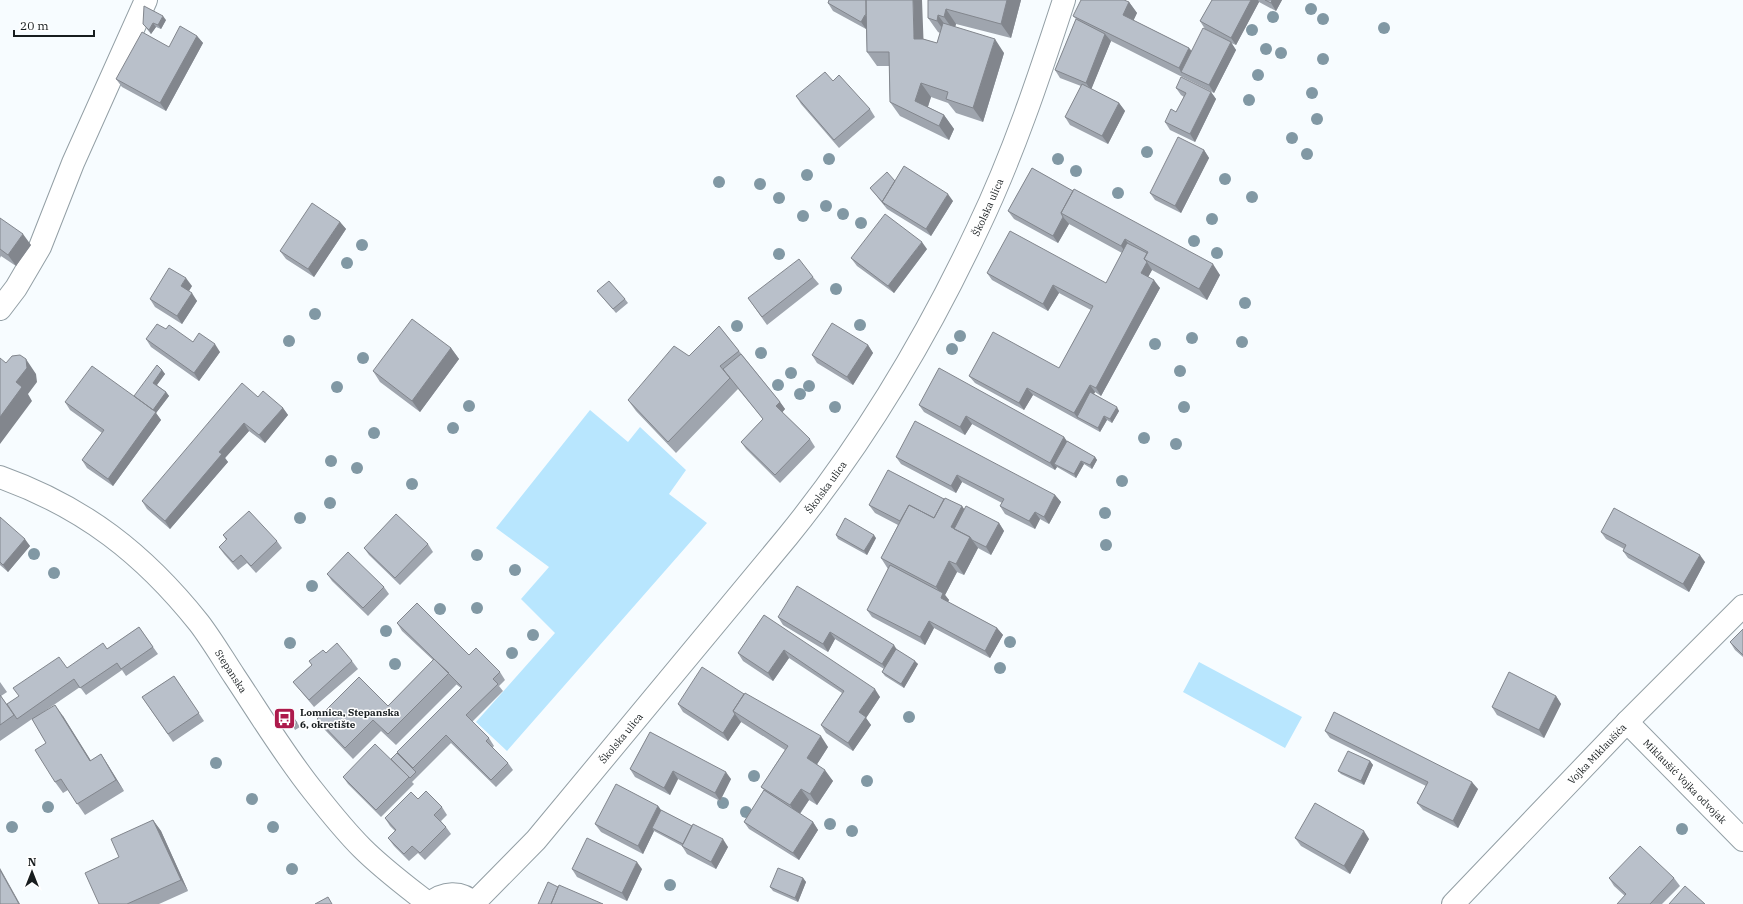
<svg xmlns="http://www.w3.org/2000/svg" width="1743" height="904" font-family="'IBM Plex Serif',serif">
<rect width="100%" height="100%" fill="#f7fcff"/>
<path fill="#b8e6fe" d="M590,410l38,32 12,-15 46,43 -17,24 38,29 -200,228 -31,-29 79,-89 -34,-34 28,-32 -53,-39z
M1199,662l103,55 -17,31 -102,-56z"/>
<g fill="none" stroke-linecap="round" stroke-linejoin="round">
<defs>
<g id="minor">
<path d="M0,309l16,-21 24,-41 33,-84 73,-163"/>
<path id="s1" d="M1627,722l116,118"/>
<path id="s2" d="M1453,904l174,-182 116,-116"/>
</g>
<g id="tertiary">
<path id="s3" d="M0,477c84,30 144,77 199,146 13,17 24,36 36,54 26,39 50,79 79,115 15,19 31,39 48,56 21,21 44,38 67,56"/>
<path id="s4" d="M474,903l62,-63 252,-304c77,-95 138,-197 190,-308 35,-73 61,-151 86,-228"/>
<path d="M429,904c14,-12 32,-14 46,0"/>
</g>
</defs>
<use href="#minor" stroke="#939fa5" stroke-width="24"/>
<use href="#tertiary" stroke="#939fa5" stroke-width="24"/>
<use href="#minor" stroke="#fff" stroke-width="22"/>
<use href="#tertiary" stroke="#fff" stroke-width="22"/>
</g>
<g fill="#8198a4">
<circle cx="1311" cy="9" r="6"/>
<circle cx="1273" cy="17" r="6"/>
<circle cx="1323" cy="19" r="6"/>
<circle cx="1384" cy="28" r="6"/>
<circle cx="1252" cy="30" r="6"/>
<circle cx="1266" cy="49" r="6"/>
<circle cx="1281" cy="53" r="6"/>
<circle cx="1323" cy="59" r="6"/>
<circle cx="1258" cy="75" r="6"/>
<circle cx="1312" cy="93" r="6"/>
<circle cx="1249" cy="100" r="6"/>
<circle cx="1317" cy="119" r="6"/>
<circle cx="1292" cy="138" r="6"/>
<circle cx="1147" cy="152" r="6"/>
<circle cx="1307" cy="154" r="6"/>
<circle cx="829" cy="159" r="6"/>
<circle cx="1058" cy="159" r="6"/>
<circle cx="1076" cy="171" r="6"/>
<circle cx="807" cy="175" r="6"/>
<circle cx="1225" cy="179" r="6"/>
<circle cx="719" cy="182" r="6"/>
<circle cx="760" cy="184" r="6"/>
<circle cx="1118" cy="193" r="6"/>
<circle cx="1252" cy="197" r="6"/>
<circle cx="779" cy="198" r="6"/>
<circle cx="826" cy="206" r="6"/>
<circle cx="843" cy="214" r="6"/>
<circle cx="803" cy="216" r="6"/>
<circle cx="1212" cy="219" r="6"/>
<circle cx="861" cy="223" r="6"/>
<circle cx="1194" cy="241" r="6"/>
<circle cx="362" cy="245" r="6"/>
<circle cx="1217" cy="253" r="6"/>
<circle cx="779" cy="254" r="6"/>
<circle cx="347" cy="263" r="6"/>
<circle cx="836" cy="289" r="6"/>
<circle cx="1245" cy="303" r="6"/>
<circle cx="315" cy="314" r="6"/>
<circle cx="860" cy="325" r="6"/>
<circle cx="737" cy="326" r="6"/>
<circle cx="960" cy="336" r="6"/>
<circle cx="1192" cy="338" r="6"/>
<circle cx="289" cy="341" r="6"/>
<circle cx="1242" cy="342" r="6"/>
<circle cx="1155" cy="344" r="6"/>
<circle cx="952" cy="349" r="6"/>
<circle cx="761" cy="353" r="6"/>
<circle cx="363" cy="358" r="6"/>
<circle cx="1180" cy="371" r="6"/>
<circle cx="791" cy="373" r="6"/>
<circle cx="778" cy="385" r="6"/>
<circle cx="809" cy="386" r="6"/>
<circle cx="337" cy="387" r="6"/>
<circle cx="800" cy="394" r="6"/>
<circle cx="469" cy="406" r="6"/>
<circle cx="835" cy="407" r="6"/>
<circle cx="1184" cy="407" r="6"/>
<circle cx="453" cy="428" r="6"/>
<circle cx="374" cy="433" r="6"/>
<circle cx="1144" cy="438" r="6"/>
<circle cx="1176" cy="444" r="6"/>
<circle cx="331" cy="461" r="6"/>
<circle cx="357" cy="468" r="6"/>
<circle cx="1122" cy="481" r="6"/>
<circle cx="412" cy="484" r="6"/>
<circle cx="330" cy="503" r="6"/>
<circle cx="1105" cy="513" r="6"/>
<circle cx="300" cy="518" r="6"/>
<circle cx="1106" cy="545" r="6"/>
<circle cx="34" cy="554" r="6"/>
<circle cx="477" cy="555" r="6"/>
<circle cx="515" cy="570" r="6"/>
<circle cx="54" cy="573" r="6"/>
<circle cx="312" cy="586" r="6"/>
<circle cx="477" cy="608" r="6"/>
<circle cx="440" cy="609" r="6"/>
<circle cx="386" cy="631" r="6"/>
<circle cx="533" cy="635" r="6"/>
<circle cx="1010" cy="642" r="6"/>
<circle cx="290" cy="643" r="6"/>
<circle cx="512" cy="653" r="6"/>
<circle cx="395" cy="664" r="6"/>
<circle cx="1000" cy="668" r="6"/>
<circle cx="909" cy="717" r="6"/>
<circle cx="216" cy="763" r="6"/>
<circle cx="754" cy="776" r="6"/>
<circle cx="867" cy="781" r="6"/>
<circle cx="252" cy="799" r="6"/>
<circle cx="723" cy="803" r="6"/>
<circle cx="48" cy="807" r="6"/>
<circle cx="746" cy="812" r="6"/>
<circle cx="830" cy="824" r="6"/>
<circle cx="12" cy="827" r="6"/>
<circle cx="273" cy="827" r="6"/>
<circle cx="1682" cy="829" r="6"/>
<circle cx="852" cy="831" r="6"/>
<circle cx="292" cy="869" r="6"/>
<circle cx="670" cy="885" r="6"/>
</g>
<path fill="#9fa5ae" d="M829,0l94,39 14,4 3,-10 -2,-1 -10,-14v-18h93l-10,38 -55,-14 -1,3 49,26 -21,69 -27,-9 -8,-10 -17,-6 -3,10 16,8 10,14 -5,11 -49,-24 -10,-14 -1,-36h-12l-10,-14 -1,-24v1l-33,-18 -5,-8z
M1212,0h70l-6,11 -17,-9 -23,43 -5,-2 5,7 -22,43 -103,-52 -20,48 28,14 6,8 -17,33 -38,-19 -5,-8 16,-31 -21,-8 -5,-8 21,-51 -3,-3 56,-14 8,11 -4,7 56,28 3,3 31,-13 -18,-9 -5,-8z
M166,20l-5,9 -5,-2 -5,7 -5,-6 -3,-4z
M197,36l6,7 -37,68 -44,-24 -6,-8 53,-32z
M833,81l37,28 5,8 -36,31 -38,-44 -5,-8z
M1176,88l35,4 5,7 -21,43 -25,-12 -5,-8 11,-10 8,-15 -3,-2z
M1204,150l5,8 -28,55 -26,-13 -5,-7z
M1032,168l188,107 -13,25 -55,-30 -4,7 12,11 -59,108 -6,-4 -1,2 25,17 -7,12 -5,-3 -7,12 -67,-37 -9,15 -49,-27 -6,-7 90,-8 32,-58 -32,-17 -11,18 -56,-31 -5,-7 119,10 16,-30 -53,-29 -11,19 -44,-24 -6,-8z
M895,181l58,20 -22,35 -44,-27 -17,-21z
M0,218l31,27 -15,21 -15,-10 -1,2z
M340,222l6,7 -32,48 -28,-18 -6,-8z
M927,249l-33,44 -37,-27 -6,-8z
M813,277l6,7 -52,41 -19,-27z
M192,286l-3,5 8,10 -15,23 -27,-17 -5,-8z
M597,291l28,8 3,4 -12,10z
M719,326l61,76 5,7 -3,3 28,27 5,8 -35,36 -34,-34 -5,-7 22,-23 -25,-30 -62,64 -40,-42 -8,-11 61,-44z
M166,329l27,13 27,10 -21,29 -48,-34 -5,-8z
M868,345l5,8 -20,32 -36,-22 -5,-8z
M451,348l8,11 -39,53 -40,-30 -7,-11z
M162,370l3,4 -8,11 9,7 3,4 -13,17 5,7 -48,66 -26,-18 -5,-8 20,-27 -32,-23 -5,-8 69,-6z
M258,397l25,11 5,7 -23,28 -16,-12 -24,27 3,4 -58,67 -23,-20 -5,-8z
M919,405l145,32 3,4 28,16 2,3 -5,9 -8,-5 -8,14 -19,-11 -2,3 -83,-46 -7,11 -41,-23z
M896,457l159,38 6,7 -12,22 -9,-5 -5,10 -30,-15 -5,-8 2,-3 -40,-21 -6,11 -55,-29z
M944,499l18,7 2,4 35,13 5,8 -13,24 -13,-7 -14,27 -7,-3 -12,23 4,5 -1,2 49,26 6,7 -13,23 -56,-30 -9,17 -53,-28 -5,-7 21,-41 -7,-11 17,-33 -23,-12 -6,-8z
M0,517l30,29 -22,26 -8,-7z
M1601,532l104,30 -16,30 -61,-34 -5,-7 1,-2 -18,-10z
M223,535l54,6 5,7 -26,25 -9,-10 -9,7 -14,-16 -5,-7 7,-7z
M836,535l40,3 -9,17 -29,-16z
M428,544l5,8 -33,33 -31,-30 -5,-7z
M327,574l57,13 5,7 -21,22 -36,-35z
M764,615l116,82 -14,21 5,7 -18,26 -27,-18 -5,-8 21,-32 -53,-35 -16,23 -30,-20 -5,-8z
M778,617l118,32 22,15 -14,24 -19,-12 -3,-4 2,-3 -49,-30 -7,13 -45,-27z
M397,623l72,32 31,17 5,8 -6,6 4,5 -31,31 17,16 5,8 -2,2 16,15 5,7 -17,17 -45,-44 -39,39 2,2 -33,33 -33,-33 -5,-7 48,-18 8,-4 -2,-3 64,-64 -5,-4h1l-61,61 -15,-14 -28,28 -28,-29 -8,-11 71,-13 45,-46 -31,-29z
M139,627l19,27 -32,22 -4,-6 -36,25 -6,-8 -41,28 24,1 28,45 10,-7 7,11 16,26 -39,24 -17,-25 -5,3 -8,-11 -9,-39 -14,-24 -32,22v-59l7,10 -6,4 12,17 54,-45 40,-19z
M1743,629v28l-8,-7 -5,-8z
M326,653l26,8 6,8 -44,38 -15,-18 -6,-7 19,-17 -3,-4z
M174,676l30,45 -31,21 -31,-45z
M744,694l84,53 -11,17 16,17 -16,24 -8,-5 -9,14 13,8 5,8 -19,30 -50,-31 -5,-7 20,-32 -3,-3 24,-37 -44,-28 -13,19 -45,-29 -5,-8z
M1556,696l5,8 -17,34 -47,-23 -5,-8z
M290,712l10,15 -5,3 -2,-4z
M1325,731l153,58 -20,39 -35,-18 -6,-7 9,-17 -96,-48z
M650,732l81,47 -11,22 -42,-22 -8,16 -35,-18 -5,-8z
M1370,761l3,4 -9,20 -23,-11 -3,-3z
M418,799l24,8 5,8 -6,6 5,6 5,7 -26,26 -7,-7 -9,8 -15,-15 -6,-8 7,-7 -5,-5 -5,-8z
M658,806l3,4 67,37 -12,22 -29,-15 -5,-8 -28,-15 -11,23 -42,-22 -6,-8z
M153,820l8,11 27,60 -29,13h-60l20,-47z
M1295,838l74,1 -19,35 -49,-28z
M572,869h70l-15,32 -50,-24z
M803,878l3,4 -8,20 -25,-11 -3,-4z
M1609,878h65l6,8 -18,18h-45l8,-8 -11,-10z"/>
<path fill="#82868d" d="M913,0h9l2,53 -10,-14z
M1007,0h14l-10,38 -10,-14z
M1251,0h7l1,2 -23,43 -5,-7z
M1272,0h10l-6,11 -5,-8z
M1129,2l8,11 -6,13 -8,-11z
M946,9l10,15 -2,7 -10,-14z
M865,15l5,7 -4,7 -5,-7z
M938,15l10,14 -1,6 -10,-14z
M163,16l3,4 -5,9 -3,-4z
M153,23l3,4 -5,7 -2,-4z
M1105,34l6,7 -20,49 -5,-7z
M197,36l6,7 -37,68 -6,-8z
M995,39l9,14 -21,69 -10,-14z
M1231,42l5,8 -22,43 -5,-8z
M1189,48l8,11 -16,13 -2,-4z
M921,83l10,14 -6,18 -10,-14z
M1211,92l5,7 -21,43 -5,-8z
M1119,103l6,8 -17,33 -6,-8z
M944,115l10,14 -5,11 -10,-14z
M1204,150l5,8 -28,55 -6,-7z
M948,194l5,7 -22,35 -5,-7z
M1063,217l6,7 -11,19 -5,-7z
M340,222l6,7 -32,48 -6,-8z
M23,234l8,11 -15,21 -8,-11z
M1125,239l8,11 -4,7 -8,-11z
M922,242l5,7 -33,44 -6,-7z
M1147,262l5,8 -6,11 -5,-8z
M1213,264l7,11 -13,25 -8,-11z
M186,278l6,8 -5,8 -6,-8z
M1154,280l6,8 -59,108 -5,-8z
M1053,285l6,8 -11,18 -5,-7z
M192,293l5,8 -15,23 -5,-8z
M215,344l5,8 -21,29 -5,-8z
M868,345l5,8 -20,32 -6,-8z
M451,348l8,11 -39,53 -8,-11z
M26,359l10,15 1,8 -9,12 4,7 -32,43v-27z
M162,370l3,4 -9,12 -3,-3z
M1090,385l5,7 -14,27 -4,-2 -3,-4z
M1027,388l6,7 -9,15 -5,-7z
M166,392l3,4 -13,17 5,7 -48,66 -5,-7 44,-68z
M780,402l5,7 -4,5 -5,-8z
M1117,407l2,4 -7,12 -2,-4z
M283,408l5,7 -23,28 -6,-8z
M966,416l6,8 -7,11 -5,-8z
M1104,416l3,4 -7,12 -2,-4z
M244,423l5,8 -24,27 3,4 -58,67 -5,-8 54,-69z
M1064,437l5,8 -15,19 3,3 -2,3 -5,-7z
M1095,457l2,3 -5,9 -2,-4z
M1081,461l3,3 -8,14 -2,-4z
M957,475l5,7 -6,11 -5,-7z
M1055,495l6,7 -12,22 -5,-7z
M962,506l8,11 -9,17 -10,-7z
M1035,512l5,7 -5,10 -6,-8z
M999,523l5,8 -13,24 -5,-8z
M874,535l2,3 -9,17 -3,-4z
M970,537l8,11 -14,27 -8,-11z
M25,539l5,7 -22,26 -5,-7z
M1700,555l5,7 -16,30 -6,-8z
M949,561l8,11 -12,23 4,5 -3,6 -5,-8 1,-2 -6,-9z
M929,621l5,7 -9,17 -5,-8z
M997,628l6,7 -13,23 -5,-7z
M830,632l5,7 -7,13 -5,-8z
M894,645l5,8 -11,18 -6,-7z
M784,650l5,8 -16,23 -5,-8z
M915,661l3,3 -14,24 -3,-4z
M875,689l5,8 -14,21 5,7 -18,26 -5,-8 11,-31z
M1556,696l5,8 -17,34 -5,-8z
M55,705l8,11 35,56 -8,-11z
M735,714l6,8 -13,19 -5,-8z
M821,736l7,11 -14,22 -7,-11z
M101,754l7,11 16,26 -8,-11z
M1370,761l3,4 -9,20 -3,-4z
M825,770l8,11 -16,24 -7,-11z
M673,771l5,8 -8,16 -6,-7z
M726,772l5,7 -11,22 -5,-8z
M1472,782l6,7 -20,39 -5,-7z
M801,789l8,11 -11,16 -8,-11z
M658,806l6,8 -12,14 2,3 -11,23 -5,-8z
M153,820l8,11 27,60 -7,-11z
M813,822l5,8 -19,30 -6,-7z
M1364,831l5,8 -19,35 -6,-8z
M723,839l5,8 -12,22 -5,-7z
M637,862l5,7 -15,32 -5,-8z
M0,868l20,36h-1l-19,-34z
M803,878l3,4 -8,20 -3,-4z"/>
<path fill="#b9c0ca" stroke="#82868d" d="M829,0h37v15h-1l-4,7 -33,-19z
M866,0h47l1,39h9l14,4 6,-20 52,16 -22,69 -27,-9 2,-7 -27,-9 -6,18 29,14 -5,11 -49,-24 -1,-50h-22z
M928,0h79l-6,24 -55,-15 -2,8 -6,-2 -1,6 -9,-3z
M1081,0h43l5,2 -6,13 66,33 -10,20 -106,-52z
M1212,0h39l-20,38 -31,-17z
M1265,0h7l-1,3z
M144,6l19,10 -5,9 -5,-2 -4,7 -6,-6z
M1076,19l29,15 -19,49 -31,-13z
M180,26l17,10 -37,67 -44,-24 26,-47 27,15z
M1203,28l28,14 -22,43 -28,-13z
M825,72l8,9 6,-6 31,34 -36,31 -38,-44z
M1181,77l30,15 -21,42 -25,-12 6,-13 5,3 10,-19 -10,-5z
M1082,84l37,19 -17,33 -37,-19z
M1178,137l26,13 -29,56 -25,-13z
M904,166l44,28 -22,35 -44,-27z
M1032,168l41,23 -12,22 2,4 -10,19 -45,-25z
M887,172l8,9 -13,21 3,3 -15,-17z
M1074,189l139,75 -14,25 -55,-30 4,-7 -23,-13 -4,7 -60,-33z
M312,203l28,19 -32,47 -28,-18z
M885,214l37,28 -34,44 -37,-28z
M0,218l23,16 -15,21 -8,-6z
M1010,231l96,52 21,-40 20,10 -3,6 3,3 -6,11 13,7 -58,108 -6,-3 -16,28 -47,-25 -8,15 -50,-27 24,-44 66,36 34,-62 -40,-21 -10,19 -56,-31z
M799,259l14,18 -51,40 -14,-19z
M169,268l17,10 -5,8 11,7 -15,23 -27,-17z
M609,281l16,18 -12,10 -16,-18z
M412,319l39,29 -39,53 -39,-30z
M832,323l36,22 -21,32 -35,-22z
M157,324l9,5 3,-4 24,17 6,-9 16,11 -21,29 -48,-34z
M719,326l20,25 -19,15 10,12 -62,64 -40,-42 46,-54 15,10z
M741,354l39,48 -4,4 34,33 -35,36 -34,-33 22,-23 -40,-50z
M20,355l6,4 1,9 -11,14 6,5 -22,30v-59l6,5 6,-7z
M157,365l5,5 -9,13 13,9 -13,18 -19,-14z
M92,366l64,46 -48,67 -26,-19 22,-30 -39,-28z
M939,368l125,69 -14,26 -84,-47 -6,11 -41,-22z
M242,383l16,14 5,-6 20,17 -24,27 -15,-12 -25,29 3,2 -57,67 -23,-20z
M1090,392l27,15 -7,12 -6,-3 -6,12 -21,-11z
M915,421l140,74 -11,22 -9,-5 -6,9 -29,-15 4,-7 -47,-24 -6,11 -55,-29z
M1067,441l28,16 -5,8 -9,-4 -7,13 -20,-10z
M888,470l56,29 -10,19 -25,-13 -9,16 -31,-16z
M945,498l17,8 -11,21 19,10 -14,27 -7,-3 -13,26 -55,-29 28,-53 25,13z
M966,506l33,17 -13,24 -14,-7 -2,-3 -16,-8z
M1614,508l86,47 -17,29 -60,-33 3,-6 -25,-13z
M249,511l28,30 -26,25 -10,-11 -8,7 -14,-15 8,-8 -4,-4z
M396,514l32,30 -33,34 -31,-30z
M0,517l25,22 -22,26 -3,-3z
M845,518l29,17 -10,16 -28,-16z
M348,552l36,35 -21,21 -36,-34z
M890,565l53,28 -2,5 56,30 -12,23 -56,-30 -9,16 -53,-27z
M797,586l97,59 -12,19 -52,-32 -7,12 -45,-27z
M417,603l52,52 7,-7 24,24 -7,7 5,5 -32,31 23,23 -3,3 22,22 -17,17 -45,-45 -33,33 -16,-16 65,-65 -28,-28 -37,-36z
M764,615l111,74 -16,23 7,5 -18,26 -27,-18 23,-34 -60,-41 -16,23 -30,-20z
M139,627l14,20 -32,22 -4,-6 -37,25 -6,-9 -57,40 -10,-15 12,-8 -6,-8 46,-31 8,11 36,-25 4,6z
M1743,629v26l-13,-13z
M337,643l15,18 -43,39 -16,-18 19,-17 -3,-4 14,-11 3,3z
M896,649l19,12 -14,23 -19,-12z
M434,659l15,14 -61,61 -15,-14 -28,28 -28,-29 42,-42 29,29z
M702,667l42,27 -11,17 2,3 -12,19 -45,-29z
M1509,672l47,24 -17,34 -47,-23z
M174,676l25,37 -31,21 -26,-37z
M745,693l76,43 -14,22 18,12 -15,24 -9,-5 -11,16 -29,-18 27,-41 -55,-35z
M0,695l14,20 -14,10z
M55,705l35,56 11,-7 15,26 -39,24 -16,-25 -6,3 -20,-32 11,-7 -14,-24z
M290,712l7,11 -4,3 -7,-11z
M1334,712l138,70 -19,39 -36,-18 11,-21 -103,-51z
M650,732l76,40 -11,21 -42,-22 -9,17 -34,-19z
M375,744l34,33 -33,33 -33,-33z
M1348,751l22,10 -9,20 -23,-10z
M397,753l19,19 -6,6 -19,-19z
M616,784l42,22 -20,40 -43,-22z
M764,790l49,32 -20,31 -49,-31z
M426,791l16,16 -8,8 12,12 -26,26 -8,-7 -8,8 -16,-16 8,-8 -11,-12 26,-26 7,7z
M1315,803l49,28 -20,35 -49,-28z
M661,810l31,16 -9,18 -31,-16z
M153,820l28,60 -54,24h-28l-14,-31 34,-16 -8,-18z
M693,824l30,15 -12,23 -29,-16z
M587,838l50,24 -15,31 -50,-24z
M1640,846l34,32 -24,26h-33l9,-10 -17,-16z
M778,868l25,10 -8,20 -25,-11z
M0,870l19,34h-19z
M548,882l10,5 -7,17h-13z
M559,885l44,19h-52z
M1685,886l20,18h-36z
M328,897l4,7h-17z"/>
<defs>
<symbol id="bus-square" viewBox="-11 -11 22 22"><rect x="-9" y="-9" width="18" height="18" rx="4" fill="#ad1a4c" stroke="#fff"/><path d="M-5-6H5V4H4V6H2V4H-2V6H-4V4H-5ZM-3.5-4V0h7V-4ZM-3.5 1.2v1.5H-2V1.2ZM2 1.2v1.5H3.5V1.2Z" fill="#fff"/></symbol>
</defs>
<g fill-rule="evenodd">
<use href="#bus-square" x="272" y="706" width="25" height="25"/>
</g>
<g text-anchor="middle" stroke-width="3" stroke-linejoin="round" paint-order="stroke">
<g font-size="10" fill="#181d1f" stroke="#fff">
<text dy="4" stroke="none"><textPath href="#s4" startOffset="869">Školska ulica</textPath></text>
<text dy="4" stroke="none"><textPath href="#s4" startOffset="545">Školska ulica</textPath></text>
<text dy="4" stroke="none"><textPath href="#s3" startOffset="308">Stepanska</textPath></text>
<text dy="4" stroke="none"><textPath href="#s4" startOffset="221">Školska ulica</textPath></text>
<text dy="4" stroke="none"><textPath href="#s2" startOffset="208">Vojka Miklaušića</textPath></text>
<text dy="4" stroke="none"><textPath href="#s1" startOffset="83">Miklaušić Vojka odvojak</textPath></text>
</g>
<g font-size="10" font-weight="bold" fill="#181d1f" stroke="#fff" text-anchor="start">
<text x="300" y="716">Lomnica, Stepanska<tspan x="300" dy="12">6, okretište</tspan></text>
</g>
</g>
<g transform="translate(32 872)" stroke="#ffffff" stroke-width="3" paint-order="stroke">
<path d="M0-3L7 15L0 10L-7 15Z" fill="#181d1f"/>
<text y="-6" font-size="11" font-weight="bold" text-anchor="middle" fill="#181d1f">N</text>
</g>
<path d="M14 30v6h80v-6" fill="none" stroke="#181d1f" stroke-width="2"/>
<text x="20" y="30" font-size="12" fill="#181d1f" stroke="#ffffff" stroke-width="3" paint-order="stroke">20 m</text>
</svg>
